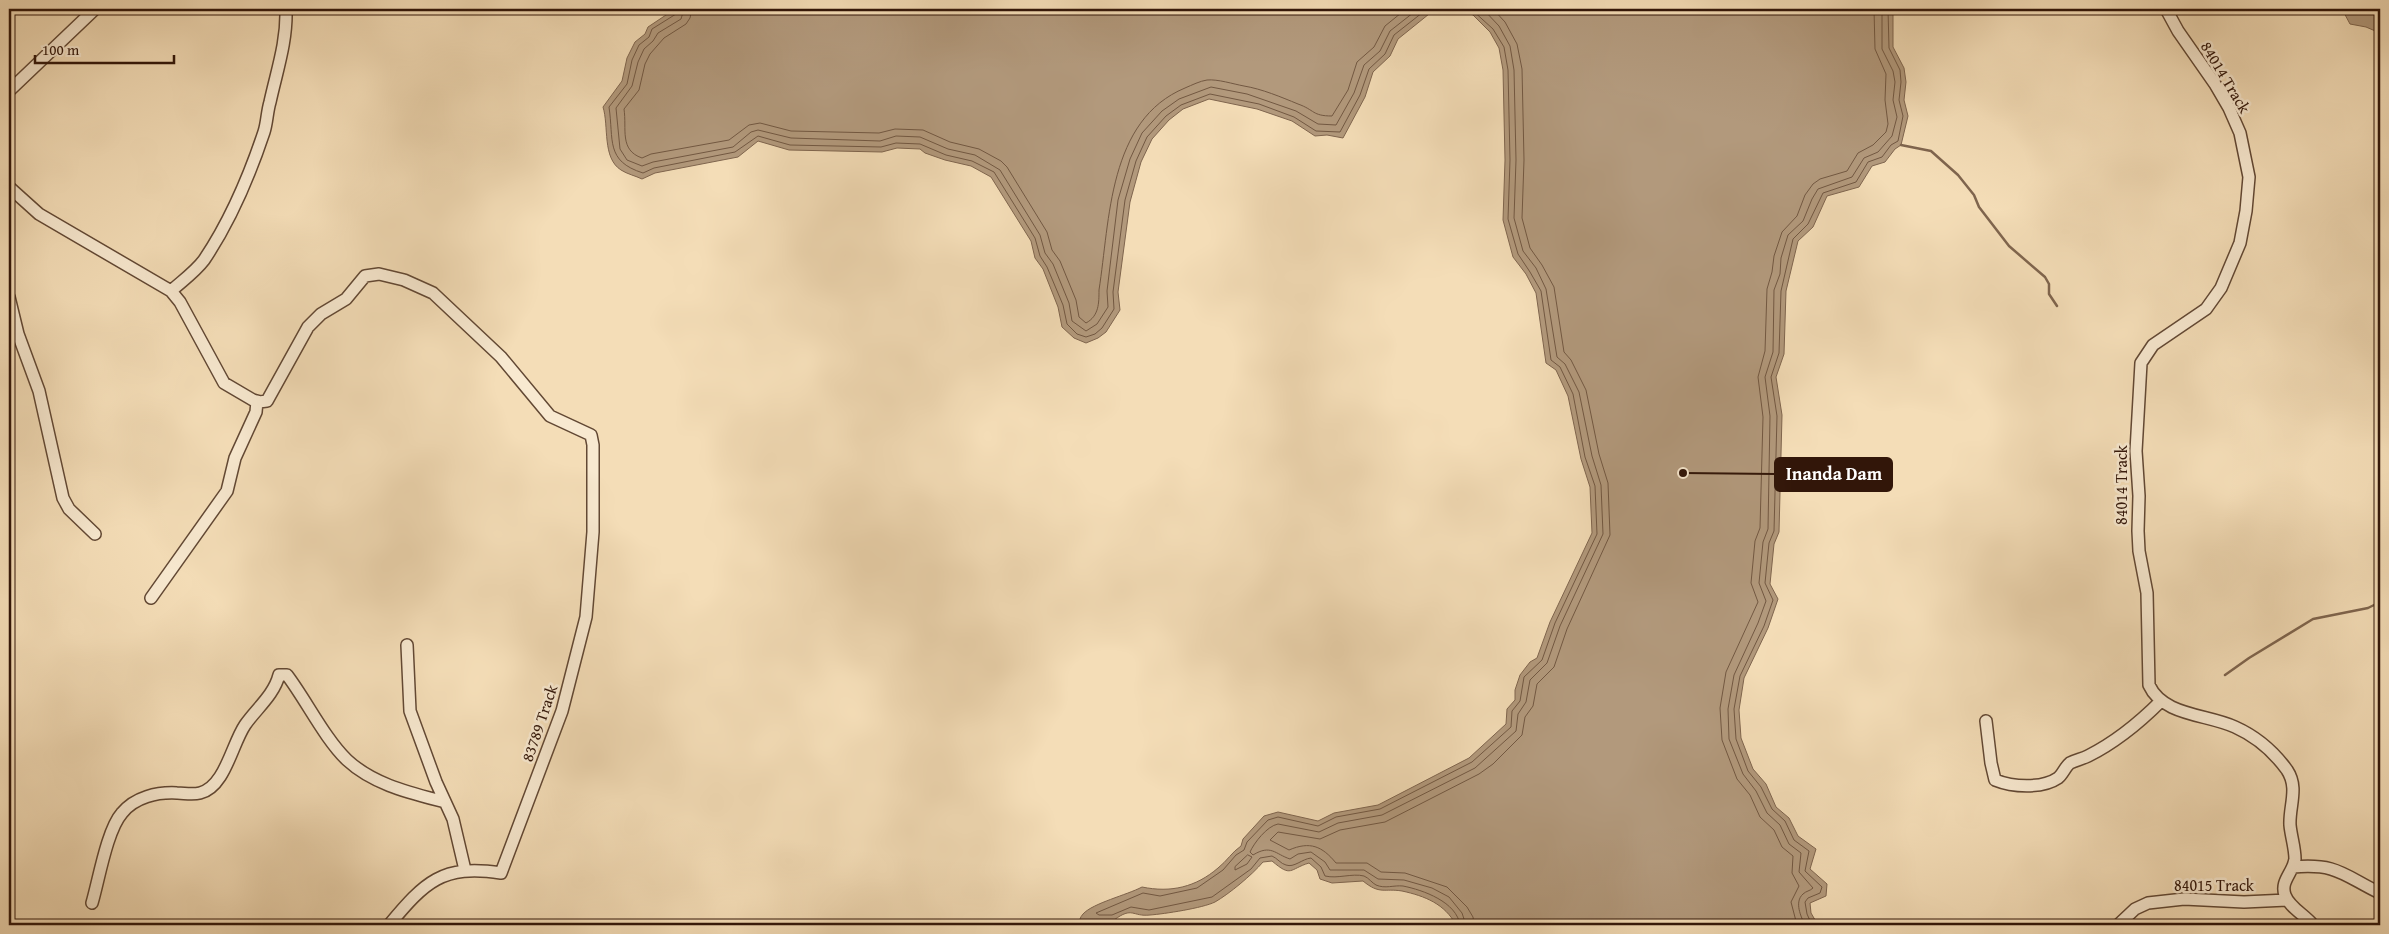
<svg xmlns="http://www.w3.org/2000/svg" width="2389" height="934" font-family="'Gentium Book Plus',serif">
<rect width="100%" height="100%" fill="#f4ddb7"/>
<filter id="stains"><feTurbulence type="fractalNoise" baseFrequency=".004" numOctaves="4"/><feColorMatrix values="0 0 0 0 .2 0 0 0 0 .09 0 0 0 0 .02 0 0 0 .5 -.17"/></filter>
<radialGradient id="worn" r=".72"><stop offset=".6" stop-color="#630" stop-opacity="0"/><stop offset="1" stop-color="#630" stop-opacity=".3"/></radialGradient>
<path fill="#b2997c" stroke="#7f654e" d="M675,9h764l-5,1 -36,29 -8,17 -17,16 -8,25 -22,41 -16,-3 -12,1 -23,-15 -35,-12 -48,-10 -26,10 -14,11 -17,19 -11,23 -11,40 -12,90 2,18 -14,22 -8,6 -12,5 -12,-5 -12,-11 -4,-20 -15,-38 -8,-11 -4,-17 -40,-64 -20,-11 -26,-6 -20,-7 -5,-4 -23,-1 -15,4 -93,-2 -31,-9 -20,16 -83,16 -13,6c-6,-3 -15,-5 -21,-9 -19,-12 -12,-44 -18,-63l19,-26 5,-23 8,-16 10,-8 3,-7z
M1446,9h447v38l11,21 2,14 -2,18 4,16 -7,29 -6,4 -10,13 -13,4 -13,21 -32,9 -14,31 -15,14 -12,50 -2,63 -8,23 6,38 -3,117 -5,12 -4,40 8,15 -10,29 -24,50 -5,32 2,28 12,31 13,15 10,23 13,11 9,18 18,13 -6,20 17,15 -1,12 -16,7 1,10 7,12h-362c-11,-21 -31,-29 -54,-34 -18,-3 -22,4 -39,-10l-31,2 -12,-4 -3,-9 -8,-7c-20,6 -17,15 -37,-2l-9,1c-11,13 -34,32 -48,40 -12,6 -51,12 -65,13 -18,2 -17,-9 -36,5h-14l-6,5h-16c1,-3 2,-8 5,-11 10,-11 44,-19 59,-27 29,6 54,0 76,-19 9,-7 14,-16 23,-22l2,-7 21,-23 14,-4 40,9 16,-8 44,-8 91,-47 37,-34 1,-15 8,-9v-10l5,-15 10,-13 7,-4 13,-36 42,-89 -2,-46 -9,-28 -13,-63 -12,-26 -10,-7 -10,-70 -10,-19 -13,-17 -10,-37 2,-60 -2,-90 -4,-22 -9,-16 -17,-17 -8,-4 -15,1z
M2342,9h38v24l-14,-6 -16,-3z"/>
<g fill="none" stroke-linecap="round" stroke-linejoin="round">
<path stroke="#725842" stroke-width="1" d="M678,9l-2,5 -24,15 -3,8 -10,8 -7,15 -5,24 -18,23c5,33 -4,54 34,66l11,-5 81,-16 23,-16 32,9 91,2 15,-4 24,1 26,11 26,6 22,11 41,66 5,18 7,11 16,38 4,19 10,10 9,3 9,-3 7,-6 12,-19 -1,-17 12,-92 11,-39 11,-24 19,-21 15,-11 29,-11 49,10 35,13 22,14 24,1 20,-37 9,-26 16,-15 9,-19 33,-26
M684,9l-3,10 -23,14 -5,8 -9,8 -6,13 -6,24 -16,22 4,41 7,11 15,6 11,-4 80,-15 18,-15 7,-2 33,8 89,3 16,-5 24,1 28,12 27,6 25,15 40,65 5,18 8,11 16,39 3,18 14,10 11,-7 11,-17 -1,-16 11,-91 12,-41 12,-26 20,-22 17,-12 32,-12 36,7 49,17 22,13 18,1 18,-32 10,-28 16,-14 10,-20 28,-22
M692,9l-2,9 -4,6 -22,14 -14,16 -5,10 -6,26 -15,19c3,20 -5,41 18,49l9,-4 78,-14 20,-15 11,-2 31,8 88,2 16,-4 28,1 27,12 29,7 22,12 6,6 40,65 5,18 8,11 16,39 3,17 7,6c13,-7 13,-20 13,-33 11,-70 9,-170 86,-202 7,-3 15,-7 22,-8 11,-1 26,4 37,6 18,3 37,11 54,18 17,6 14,12 34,12l16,-26 9,-28 17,-15 11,-21 21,-17
M1248,855l4,2 -5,7 -12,6v-3z
M1460,925c-3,-23 -37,-35 -57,-39 -9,-1 -18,3 -27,-1 -4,-2 -7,-7 -12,-9 -12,-3 -26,3 -39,0l-4,-9 -10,-9c-9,1 -17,10 -25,7 -5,-1 -9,-7 -14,-9l-12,2 -9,11 -39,28 -63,13 -18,-3 -19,8h-13l-3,-2 47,-20 17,3 37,-8 26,-18 13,-15 8,-5 3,-8 21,-22 10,-3 40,9 18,-9 44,-8 92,-47 39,-35 1,-16 8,-10 4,-24 18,-17 13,-37 42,-89 -2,-48 -10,-29 -12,-63 -13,-27 -9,-7 -10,-69 -11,-19 -12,-18 -10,-35 2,-59 -2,-90 -4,-23 -11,-18 -22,-20
M1466,925l-4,-12 -13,-16 -17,-9 -28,-8 -26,-1 -14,-9h-34l-5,-8 -14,-10 -13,2 -8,5c-15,-5 -19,-15 -37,-4l-3,-3c4,-9 17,-26 28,-28l41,8 19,-9 44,-8 93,-47 41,-37 2,-17 8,-12 4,-22 17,-17 13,-37 43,-92 -2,-49 -9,-29 -13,-64 -14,-28 -8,-7 -11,-68 -10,-21 -13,-17 -9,-33 2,-58 -2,-90 -4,-24 -11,-20 -16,-17
M1474,925l-1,-8 -6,-10 -20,-20 -42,-14 -24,-1 -14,-9h-31c-14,-17 -26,-22 -47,-13l-19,-10 8,-8 42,7 20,-9 45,-8 94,-48 14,-10 29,-29 3,-18 8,-11 4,-22 17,-17 13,-38 43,-94 -2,-52 -9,-29 -13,-64 -15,-30 -7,-8 -10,-65 -12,-22 -12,-17 -8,-30 2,-58 -2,-91 -5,-25 -12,-22 -12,-13
M1797,925l-6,-23 8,-16 -7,-13 1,-17 -11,-9 -8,-17 -14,-13 -10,-22 -13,-16 -15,-39 -2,-32 6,-36 32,-70 -7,-19 4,-42 5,-13 3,-111 -5,-40 7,-26 2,-62 5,-17 2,-16 8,-24 15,-16 8,-21 8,-11 7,-5 27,-8 11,-18 15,-8 13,-13 2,-8 -3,-24 1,-26 -11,-25 -1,-40
M1805,925c-4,-8 -11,-23 -2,-31 3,-3 7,-3 10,-6l-14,-16 2,-19 -12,-9 -9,-19 -13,-12 -11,-22 -13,-17 -14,-35 -1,-30 6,-34 24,-52 8,-22 -7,-18 4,-41 5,-13 2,-113 -5,-39 8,-25 1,-62 6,-16 1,-16 7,-23 15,-14 9,-22 6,-10 34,-12 12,-19 14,-6 14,-16 5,-19 -4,-17 2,-18 -2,-11 -11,-22v-40
M1812,925l-5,-11 -2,-12 3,-4 12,-5 2,-6 -17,-16 4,-20 -15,-11 -9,-19 -13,-12 -11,-22 -13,-16 -12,-32 -2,-30 6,-33 24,-50 9,-26 -8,-17 4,-40 5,-12 3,-115 -6,-39 8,-24 2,-62 12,-52 15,-15 15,-31 33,-11 12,-20 14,-5 9,-12 7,-4 5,-25 -4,-16 2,-18 -1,-12 -11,-22 -1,-39"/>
<path stroke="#7f654e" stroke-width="2.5" d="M1901,145l30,6 27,24 16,20 5,12 30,39 36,31 4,7v10l8,12
M2225,675l24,-17 64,-39 55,-11 12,-6"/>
<defs>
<path id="minor" d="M2166,9l12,22 37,53 14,24 11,25 9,44 -3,34 -6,32 -19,45 -15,21 -53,36 -12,18 -5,88 3,45 -1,35 1,20 8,42 2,92c14,31 58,29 86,42 20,9 39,25 52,43 12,18 2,36 3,55 1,11 5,23 5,34 -2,14 -15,22 -10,36 4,12 20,20 28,30
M9,91l86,-82
M9,187l30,27 132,77 9,11 44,81 29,17 6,2 8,-1 41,-74 13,-13 25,-15 19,-23 14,-2 25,6 29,13 68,64 49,59 41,19 2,10v87l-7,85 -24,94 -61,162c-59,-9 -76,9 -112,52
M171,291c11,-10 24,-19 33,-31 25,-37 46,-86 60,-128 3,-9 3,-20 6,-30 7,-32 17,-60 16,-93
M9,297l9,37 21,57 24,107 6,11 26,25
M151,598l76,-107 8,-33 21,-46 1,-11
M407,645l3,66 26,71 17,37 12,51
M1986,721l5,42 4,17c17,7 47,9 63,-2 5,-4 7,-11 12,-15 6,-3 12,-4 18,-7 28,-14 51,-33 73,-55
M2293,867c44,-4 50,8 87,26
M92,903c7,-24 15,-73 30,-90 13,-16 35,-21 55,-20 7,0 15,2 23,0 25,-6 32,-49 45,-68 11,-16 29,-30 34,-50h8c19,25 38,64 60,85 27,25 64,33 98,42
M2118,925l17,-16 13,-6 36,-4 60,3 43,-2"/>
</defs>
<use href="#minor" stroke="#624834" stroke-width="14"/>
<use href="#minor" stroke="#f8e9d0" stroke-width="11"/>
</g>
<g text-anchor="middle" stroke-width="5" stroke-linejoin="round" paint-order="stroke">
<g font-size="16" fill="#321609" stroke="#f8e9d0">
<text transform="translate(2226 77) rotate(59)" y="6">84014 Track</text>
<text transform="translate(2121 485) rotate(-90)" y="6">84014 Track</text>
<text transform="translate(539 723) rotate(-71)" y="6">83789 Track</text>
<text x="2214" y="891">84015 Track</text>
</g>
</g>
<path fill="none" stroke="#321609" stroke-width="2" d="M1683 473L1775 474"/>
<circle fill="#321609" stroke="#f8e9d0" stroke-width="2" cx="1683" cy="473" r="5"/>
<rect fill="#321609" stroke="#321609" stroke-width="2" x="1775" y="458" width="117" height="33" rx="5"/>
<g font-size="18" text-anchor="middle" font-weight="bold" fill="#fff">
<text x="1834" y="480">Inanda Dam</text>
</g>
<rect width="2389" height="934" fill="none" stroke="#f4ddb7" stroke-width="30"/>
<rect x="10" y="10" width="2369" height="914" fill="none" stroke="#321609" stroke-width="2.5"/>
<rect x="15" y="15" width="2359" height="904" fill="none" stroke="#321609"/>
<path d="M35 55v8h139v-8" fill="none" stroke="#321609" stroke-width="2.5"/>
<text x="42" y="55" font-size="15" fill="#321609" stroke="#f8e9d0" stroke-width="4" paint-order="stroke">100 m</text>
<rect width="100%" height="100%" filter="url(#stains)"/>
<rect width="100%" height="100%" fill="url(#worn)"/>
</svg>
